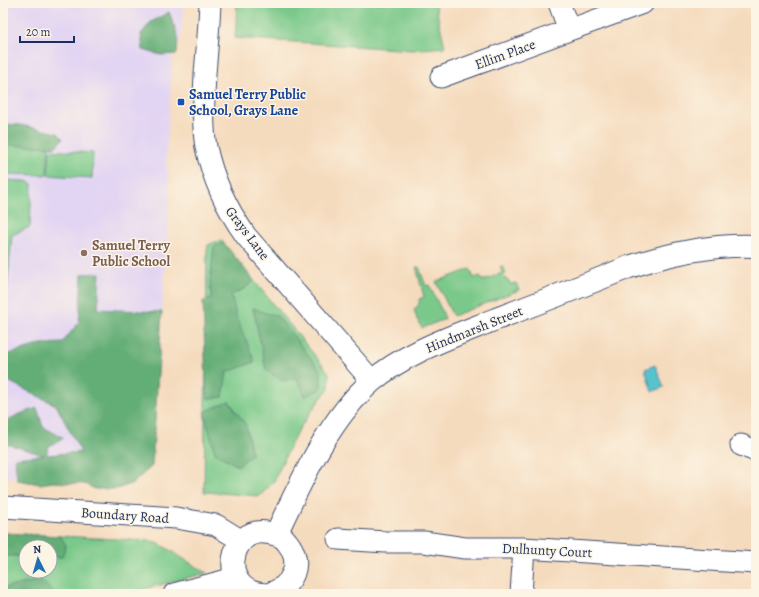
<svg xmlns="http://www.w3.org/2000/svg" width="759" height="597" font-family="Alegreya,serif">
<rect width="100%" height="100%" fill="#fcf5e5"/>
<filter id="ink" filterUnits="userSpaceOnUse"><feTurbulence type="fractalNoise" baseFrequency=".025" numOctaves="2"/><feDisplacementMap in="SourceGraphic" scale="8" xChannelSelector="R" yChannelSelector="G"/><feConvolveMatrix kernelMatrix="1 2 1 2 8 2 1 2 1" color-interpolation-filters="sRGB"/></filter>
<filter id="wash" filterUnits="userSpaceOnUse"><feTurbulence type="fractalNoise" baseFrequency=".012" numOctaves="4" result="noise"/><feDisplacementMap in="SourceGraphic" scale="16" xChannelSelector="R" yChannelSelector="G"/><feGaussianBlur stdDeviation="0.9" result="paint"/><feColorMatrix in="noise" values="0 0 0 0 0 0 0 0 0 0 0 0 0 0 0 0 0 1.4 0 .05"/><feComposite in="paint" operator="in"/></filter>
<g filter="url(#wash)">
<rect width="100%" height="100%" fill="#f5dbbe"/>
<path fill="#e2d4f3" d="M3,3h181l-3,35 -8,14 -1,7 -6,101 4,33 -18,273 -19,17 -130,-6z"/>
<path fill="#7ac98a" stroke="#4a7c74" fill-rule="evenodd" d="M237,3h198l10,44 -33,3 -177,-12z
M3,144l46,2 -2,29 -44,-1z
M50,150l43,3 -1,25 -44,-3z
M3,180l23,1 6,3 -2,43 -18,8 -5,54 -4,-1z
M222,241l107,132v15l-14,18 -16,23 -10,19 -15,33 -14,15 -56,-4 3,-242 1,-5 7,-3z
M500,266l3,1 3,6 -3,4 6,4 1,3 6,-1 3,7 -66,26 -17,-34 34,-13 4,9 6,-2 2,4h3l17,-7z
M416,267h3l7,19 3,-1 13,26 3,8 -23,9 -5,-9 -3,-10c4,-3 6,-5 5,-10l5,-2z
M3,533l150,8c13,6 23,13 34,20 7,5 14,7 20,12l-83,21h-121zM26,547h24v24h-24z"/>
<path fill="#63ad76" stroke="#3f6e6a" d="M169,12l9,24 -1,18 -16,1 -18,-5 -2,-16 10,-12z
M3,124l17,1 38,8 5,6 -8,8 -52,-2z
M224,243l30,38 -10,8 -13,6 6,24 18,43 -28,10 -4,25 -15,2 -2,-14 -3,-84 8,-2 -1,-18 4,-34z
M100,273l-2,36 64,3 -10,154 -19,17 -16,6h-22l-10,-5 -32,-2 -13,2 -23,-4 -2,-22 29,-3 -41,-12v-20l14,-8 20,-7 6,19 21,11 -15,8 -3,9 35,-3 -25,-47 -52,-26 2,-24 35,-11 21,-1 17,-21 3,-48z
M253,308l13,5 11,2 44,56v18l-16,7 -8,-18 -14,3 -17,-11z
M229,401l17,24 6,29 -14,12 -23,-13 -11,-41z
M3,533l57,3 6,9 -4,12h-12v-10h-24v9h-23z
M41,580l14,14h-52v-6z"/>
<path fill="#56c3cd" stroke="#387996" d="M655,365l9,22 -12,5 -7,-23z"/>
</g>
<g filter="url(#ink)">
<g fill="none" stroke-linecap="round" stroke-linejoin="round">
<defs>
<path id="minor" d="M210,3c-1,24 -3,47 -5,71 -1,24 -3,49 1,73 7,33 21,62 40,89l126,145
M559,3l10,27
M441,77l202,-74
M741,445l15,6
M3,507l173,11 40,7 26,16
M338,539l48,3h38l41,6h59l232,15
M174,594l50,-13 12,-5
M521,594l3,-46"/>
<path id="tertiary" d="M276,534c25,-52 52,-114 96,-153 36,-30 82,-45 124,-62 45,-17 89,-34 133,-52 42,-14 83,-23 127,-21
M262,594c-44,-3 -34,-70 7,-61 7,1 14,3 18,9 17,21 6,45 -18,52"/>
</defs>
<use href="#minor" stroke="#3c496c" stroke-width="23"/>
<use href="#tertiary" stroke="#3c496c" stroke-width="24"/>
<use href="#minor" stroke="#fff" stroke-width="21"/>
<use href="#tertiary" stroke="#fff" stroke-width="22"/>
</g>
</g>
<rect fill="#1a4fb4" stroke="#fcf5e5" stroke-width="1.5" x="177" y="98" width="8" height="8" rx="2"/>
<circle fill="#8d6e63" stroke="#fcf5e5" stroke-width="1.5" cx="84" cy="253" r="4"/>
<g text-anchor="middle" stroke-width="3" stroke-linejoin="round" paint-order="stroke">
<g font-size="14" fill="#1b2f5e" stroke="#fcf5e5">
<text transform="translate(505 54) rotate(-20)" y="5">Ellim Place</text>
<text transform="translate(248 233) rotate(53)" y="5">Grays Lane</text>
<text transform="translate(474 329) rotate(-22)" y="5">Hindmarsh Street</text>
<text transform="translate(125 515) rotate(4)" y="5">Boundary Road</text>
<text transform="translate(547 550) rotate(3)" y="5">Dulhunty Court</text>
</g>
<g font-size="14" font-weight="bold" fill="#164399" stroke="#fcf5e5" text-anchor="start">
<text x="189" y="99">Samuel Terry Public<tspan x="189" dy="16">School, Grays Lane</tspan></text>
</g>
<g font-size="14" font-weight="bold" fill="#785e54" stroke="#fcf5e5" text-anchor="start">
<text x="92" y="250">Samuel Terry<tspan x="92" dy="16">Public School</tspan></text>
</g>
</g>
<rect width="759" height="597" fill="none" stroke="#fcf5e5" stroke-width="16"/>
<g transform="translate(38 559) rotate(355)"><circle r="19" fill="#fcf5e5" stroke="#a2a6af"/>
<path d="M0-3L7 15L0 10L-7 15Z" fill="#1f6fb2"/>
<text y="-6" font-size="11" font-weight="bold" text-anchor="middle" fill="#1b2f5e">N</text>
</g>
<path d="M20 36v6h54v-6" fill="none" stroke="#1b2f5e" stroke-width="2"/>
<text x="26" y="36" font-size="12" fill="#1b2f5e" stroke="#fcf5e5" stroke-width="3" paint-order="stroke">20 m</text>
</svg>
